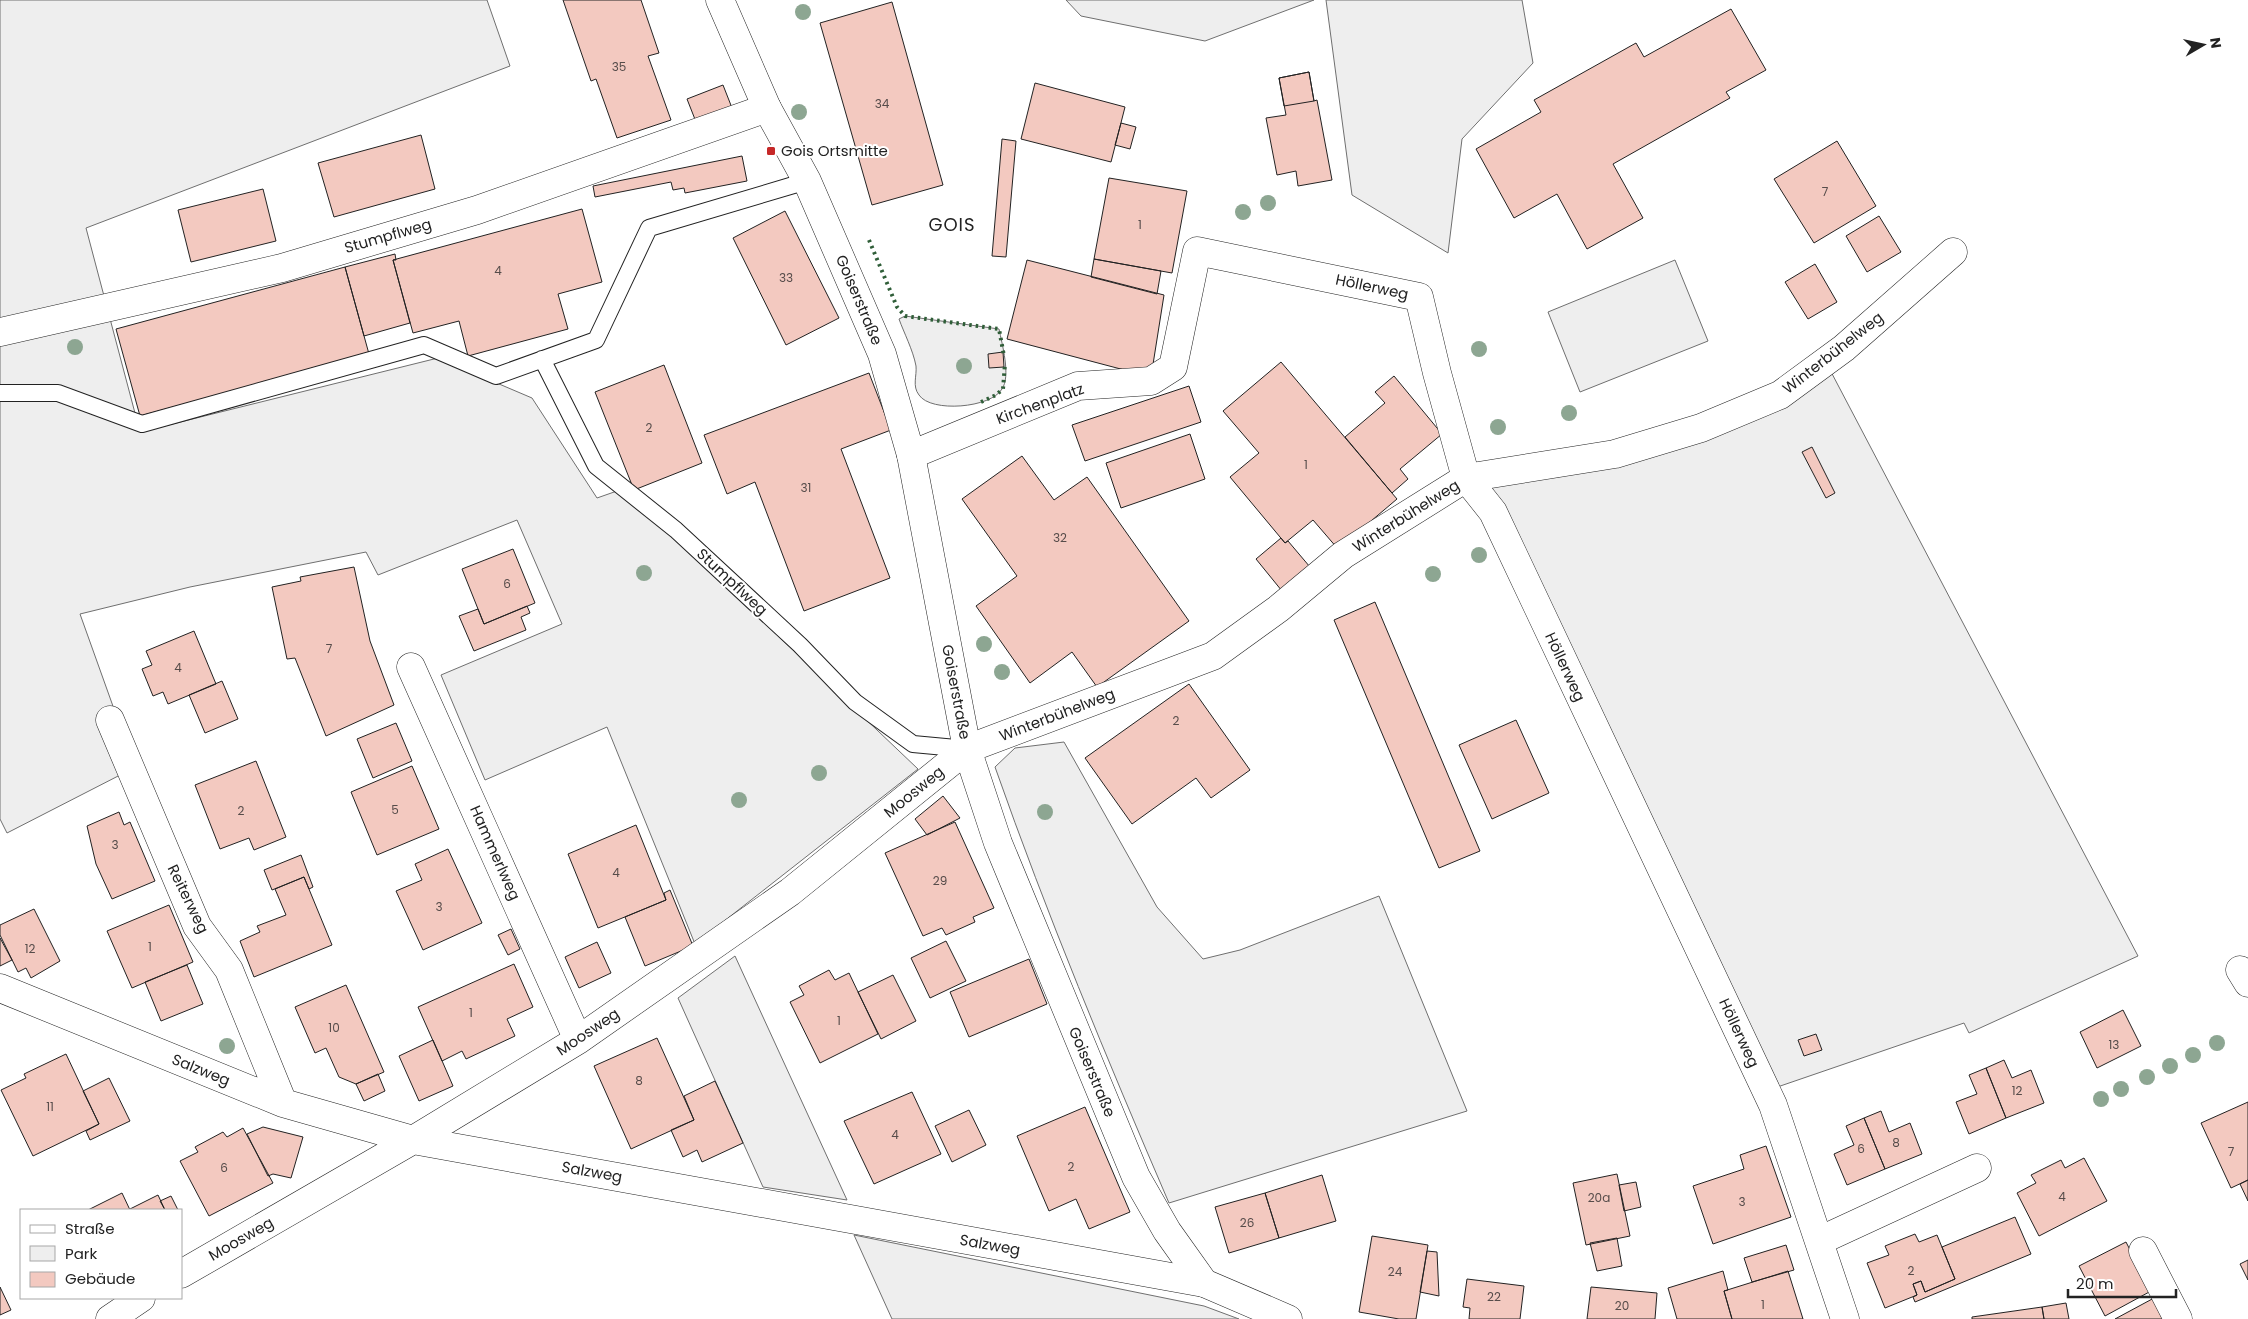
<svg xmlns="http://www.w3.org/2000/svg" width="2248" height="1319" font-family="Poppins,sans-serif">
<rect width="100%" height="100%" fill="#fff"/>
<path fill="#eee" stroke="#6f6f6f" d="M0,0h487l23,66 -424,162 54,204 298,-74 94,40 65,100 20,-7 75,63 226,215 -223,175 -88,-217 -122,53 -44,-105 121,-51 -45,-104 -139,55 -12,-23 -176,35 -110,27 34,95 10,64 -117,60 -7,-14z
M1066,0h248l-109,41 -124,-25z
M1326,0h196l11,63 -71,76 -14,114 -96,-58z
M1675,260l33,81 -128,51 -32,-80z
M905,316l94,13c3,15 12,47 3,60 -11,19 -71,24 -83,6 -7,-9 -2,-19 -3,-29 -3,-16 -12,-33 -17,-47z
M1829,368l309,588 -169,77 -5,-10 -207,71 -266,-606 24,-8 43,-3 86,-26z
M1064,742l93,165 46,52 37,-9 139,-54 88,215 -298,92c-62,-144 -122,-288 -174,-436l20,-19z
M735,956l112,244 -84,-13 -85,-189z
M854,1235l350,71 35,13h-347z"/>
<path fill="#f3c9c0" stroke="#222" d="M563,0h78l18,53 -11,3 23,64 -54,18 -21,-59 -5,2z
M892,2l51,183 -71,20 -52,-182z
M1731,9l35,61 -40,22 4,6 -117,66 30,54 -56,31 -30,-55 -43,24 -38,-69 65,-37 -7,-12 102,-57 8,14z
M1309,72l5,29 3,-1 15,80 -34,6 -2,-15 -19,4 -11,-57 20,-3 -7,-37z
M1309,72l5,29 -30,5 -5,-28z
M1035,83l90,24 -14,55 -90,-23z
M723,85l11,28 -36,14 -11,-28z
M1121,123l15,4 -6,22 -15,-4z
M421,135l14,54 -101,28 -16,-54z
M1002,139l14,2 -10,116 -14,-1z
M1837,141l39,65 -62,37 -40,-64z
M742,156l5,25 -62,12 -1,-5 -11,2 -2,-8 -76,15 -2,-11z
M1109,178l78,13 -15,82 -78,-14z
M263,189l13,52 -85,21 -13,-52z
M582,209l20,73 -44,12 10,35 -100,27 -9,-35 -46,12 -20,-73z
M785,211l54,107 -53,27 -53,-107z
M1879,216l22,36 -34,20 -21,-36z
M395,254l1,6h-3l17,63 -46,13 -19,-69z
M1094,259l67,12 -4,23 -66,-17z
M1027,260l137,35 -13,82 -144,-38z
M1815,264l22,38 -29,17 -23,-37z
M345,267l24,87 -229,62 -24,-87z
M1003,352l1,15 -15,1 -1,-14z
M1281,362l116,137 -59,50 -25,-29 -28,23 -55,-66 29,-24 -36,-42z
M664,365l38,98 -68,27 -39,-98z
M869,373l22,57 -50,19 49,129 -86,33 -49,-129 -28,12 -23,-59z
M1394,376l48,58 -42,35 8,10 -16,14 -47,-56 40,-34 -10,-11z
M1189,386l12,36 -116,39 -13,-36z
M1190,434l15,45 -84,29 -15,-45z
M1812,447l23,46 -9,5 -24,-46z
M1022,456l32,44 33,-23 102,144 -92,66 -25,-35 -42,31 -54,-77 41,-30 -55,-77z
M1281,538l4,5 3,-2 22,26 -28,24 -26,-32z
M513,549l22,54 -51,21 -22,-55z
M354,567l16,74 24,64 -68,31 -31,-78 -8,1 -15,-72 29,-6 -1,-4z
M1375,602l105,249 -41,17 -105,-248z
M527,606l3,7 -9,4 5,13 -52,21 -15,-35 19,-7 6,15z
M194,631l22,53 -48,20 -5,-12 -10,4 -11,-27 10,-4 -6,-14z
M222,681l16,38 -33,14 -16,-38z
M1189,684l61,86 -39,28 -15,-20 -64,46 -47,-66z
M1516,720l33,73 -57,26 -33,-74z
M396,723l16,38 -39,17 -16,-39z
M256,761l30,76 -32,13 -5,-12 -29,11 -25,-64z
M412,766l27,63 -62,26 -26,-63z
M943,796l17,22 -33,17 -12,-16z
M119,812l5,13 6,-3 25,59 -43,18 -16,-35 -9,-38z
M955,822l39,86 -21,9 2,5 -29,13 -4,-7 -19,8 -38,-83z
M636,825l30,75 -68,28 -30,-74z
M448,849l34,74 -59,27 -27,-59 26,-11 -7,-16z
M301,855l12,32 -4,2 -5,-12 -32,13 -8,-20z
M304,877l28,68 -78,32 -14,-36 20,-9 -3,-6 29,-11 -11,-26z
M670,890l23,56 -48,20 -20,-49 41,-17 -2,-7z
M169,905l24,57 -61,26 -25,-57z
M34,909l26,52 -29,17 -5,-10 -8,4 -18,-37v-10z
M511,929l9,20 -12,6 -10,-20z
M0,938l12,22 -12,6z
M946,941l20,40 -36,17 -19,-40z
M597,942l14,31 -32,15 -14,-31z
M1029,959l18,45 -78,33 -19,-45z
M514,964l19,43 -26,12 8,17 -49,23 -4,-8 -20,10 -24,-54z
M187,965l16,39 -42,17 -16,-39z
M829,970l6,10 14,-7 29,61 -58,29 -30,-61 14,-7 -5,-9z
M893,975l23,46 -35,18 -23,-47z
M346,985l38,87 -28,12 -17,-7 -13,-29 -11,5 -20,-46z
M2123,1010l18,36 -44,22 -17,-36z
M1816,1034l6,16 -18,6 -6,-16z
M657,1038l37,82 -63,29 -37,-83z
M433,1040l20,46 -34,15 -20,-45z
M66,1054l33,70 -66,32 -32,-66 25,-12 -2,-4z
M2004,1060l8,18 19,-8 13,33 -38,15 -20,-50z
M1986,1068l20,50 -37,16 -13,-32 21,-8 -8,-19z
M378,1074l7,17 -21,10 -8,-17z
M109,1078l21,43 -40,19 -4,-9 13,-7 -16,-33z
M715,1081l28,62 -41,19 -5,-12 -14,7 -12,-27 23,-10 -10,-24z
M912,1092l29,62 -67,30 -30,-63z
M2248,1102v78l-17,8 -30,-65z
M1085,1107l45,105 -41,17 -13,-30 -27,12 -32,-75z
M969,1110l17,35 -34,17 -17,-36z
M1881,1111l8,21 21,-9 12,31 -37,15 -21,-51z
M1864,1118l21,51 -38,16 -13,-31 20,-9 -8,-19z
M263,1127l40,10 -12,41 -18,-4 -5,2 -21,-42z
M243,1128l30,55 -64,33 -29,-55 18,-9 -3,-5 28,-15 4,5z
M1766,1146l25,71 -78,27 -20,-58 51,-17 -4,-14z
M2084,1158l23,43 -68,35 -22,-43 19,-10 -5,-8 30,-15 4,8z
M1617,1174l13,62 -44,9 -13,-62z
M1322,1175l14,46 -57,17 -14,-45z
M2248,1180v21l-8,-17z
M1636,1182l5,25 -17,4 -5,-26z
M122,1193l8,17h-42z
M1265,1193l14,45 -50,15 -14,-46z
M158,1195l7,15h-35v-1z
M171,1196l7,14h-13l-5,-9z
M2015,1217l16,37 -116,48 -2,-5 4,-2 -4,-11 8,-3 4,11 30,-13 -13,-32z
M1915,1234l4,8 18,-7 18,44 -30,13 -4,-11 -8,3 4,11 -32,13 -18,-45 22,-8 -4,-9z
M1372,1236l56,9 -12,74h-17l-40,-7z
M1617,1238l5,28 -25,5 -7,-28z
M2126,1242l25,49 -46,25 -26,-50z
M1786,1245l8,25 -42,12 -8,-24z
M1427,1251l10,1 2,44 -19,-4z
M2248,1260v20l-8,-16z
M1723,1271l5,19 -4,1 8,28h-55l-9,-31z
M1788,1271l15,48h-71l-8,-28z
M1467,1279l57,7 -4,33h-51l1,-11 -7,-1z
M0,1287l11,23 -11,5z
M1591,1287l66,6 -2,26h-68z
M2154,1298l12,21h-51z
M2066,1303l3,16h-25l-2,-12z
M2042,1307l2,12h-72v-2z"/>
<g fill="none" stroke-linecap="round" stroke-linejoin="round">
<defs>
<path id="service" d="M542,359l54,107 80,64 124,115 55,57 58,42 54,5
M0,393h58l84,31 282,-79 72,31 100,-36 53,-112 158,-47"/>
<path id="minor" d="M0,332l282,-64 195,-58 290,-102
M911,455l167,-69 73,-5 22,-14 24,-116 222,46 18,76 29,105 27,34 280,593 72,214
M411,667l167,373
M110,720l87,206 32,44 54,133
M2240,970l8,13
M0,988l283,115 130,37 791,143
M1819,1241l158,-73
M2143,1251l35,68
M181,1274l232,-134 165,-100 212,-148 177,-143 246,-93 65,-47 65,-54 123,-77 149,-24 86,-26 79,-33 64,-47 109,-96
M110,1319l31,-21"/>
<path id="tertiary" d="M720,0l47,108 40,73 75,173 29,101 56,294 31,94 138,334 31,54 37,52 84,36"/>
</defs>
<use href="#service" stroke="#222" stroke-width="18"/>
<use href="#minor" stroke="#222" stroke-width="29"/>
<use href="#tertiary" stroke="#222" stroke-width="29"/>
<use href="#service" stroke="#fff" stroke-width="16"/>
<use href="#minor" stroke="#fff" stroke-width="28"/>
<use href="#tertiary" stroke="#fff" stroke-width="28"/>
<path stroke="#2f5e38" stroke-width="4" stroke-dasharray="2.5 4" stroke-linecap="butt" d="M869,240l28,67 8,9 94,13 5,27
M981,402l15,-7 7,-6 2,-26"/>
</g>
<g fill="#8da692">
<circle cx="803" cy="12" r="8"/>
<circle cx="799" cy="112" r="8"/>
<circle cx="1268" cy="203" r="8"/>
<circle cx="1243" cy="212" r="8"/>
<circle cx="75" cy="347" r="8"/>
<circle cx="1479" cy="349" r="8"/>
<circle cx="964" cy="366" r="8"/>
<circle cx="1569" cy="413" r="8"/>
<circle cx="1498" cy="427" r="8"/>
<circle cx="1479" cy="555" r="8"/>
<circle cx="644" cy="573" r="8"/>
<circle cx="1433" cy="574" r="8"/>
<circle cx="984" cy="644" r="8"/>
<circle cx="1002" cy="672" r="8"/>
<circle cx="819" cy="773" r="8"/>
<circle cx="739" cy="800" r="8"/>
<circle cx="1045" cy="812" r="8"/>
<circle cx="2217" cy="1043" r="8"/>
<circle cx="227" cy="1046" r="8"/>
<circle cx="2193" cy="1055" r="8"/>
<circle cx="2170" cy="1066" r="8"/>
<circle cx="2147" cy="1077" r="8"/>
<circle cx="2121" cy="1089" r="8"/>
<circle cx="2101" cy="1099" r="8"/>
</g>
<rect fill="#c62828" stroke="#fff" stroke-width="2" x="766" y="146" width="10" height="10" rx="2.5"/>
<g text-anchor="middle" stroke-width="4" stroke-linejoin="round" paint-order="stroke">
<g font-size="12" fill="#564c4a">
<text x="619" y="71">35</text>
<text x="882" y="108">34</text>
<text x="1825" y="196">7</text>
<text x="1140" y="229">1</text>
<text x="498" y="275">4</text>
<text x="786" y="282">33</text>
<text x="649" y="432">2</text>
<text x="1306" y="469">1</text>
<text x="806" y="492">31</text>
<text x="1060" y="542">32</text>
<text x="507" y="588">6</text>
<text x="329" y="653">7</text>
<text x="178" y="672">4</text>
<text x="1176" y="725">2</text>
<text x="395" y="814">5</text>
<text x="241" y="815">2</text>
<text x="115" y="849">3</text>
<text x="616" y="877">4</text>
<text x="940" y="885">29</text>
<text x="439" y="911">3</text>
<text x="150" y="951">1</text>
<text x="30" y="953">12</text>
<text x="471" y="1017">1</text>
<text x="839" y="1025">1</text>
<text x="334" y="1032">10</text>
<text x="2114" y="1049">13</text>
<text x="639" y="1085">8</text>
<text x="2017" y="1095">12</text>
<text x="50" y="1111">11</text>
<text x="895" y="1139">4</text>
<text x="1896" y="1147">8</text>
<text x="1861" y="1153">6</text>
<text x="2231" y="1156">7</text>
<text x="1071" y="1171">2</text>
<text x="224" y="1172">6</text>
<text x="2062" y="1201">4</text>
<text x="1599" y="1202">20a</text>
<text x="1742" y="1206">3</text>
<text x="1247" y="1227">26</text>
<text x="1911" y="1275">2</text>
<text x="1395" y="1276">24</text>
<text x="1494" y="1301">22</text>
<text x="1763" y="1309">1</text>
<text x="1622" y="1310">20</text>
</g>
<g font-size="15" fill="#222" stroke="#fff" text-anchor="start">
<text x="781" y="156">Gois Ortsmitte</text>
</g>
<g font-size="15" fill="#222" stroke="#fff">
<text transform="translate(388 236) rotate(-16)" y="5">Stumpflweg</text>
<text transform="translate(1372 287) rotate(12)" y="5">Höllerweg</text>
<text transform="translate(859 300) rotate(67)" y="5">Goiserstraße</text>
<text transform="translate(1833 353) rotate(-38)" y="5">Winterbühelweg</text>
<text transform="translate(1040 404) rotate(-20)" y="5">Kirchenplatz</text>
<text transform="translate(1406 516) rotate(-32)" y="5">Winterbühelweg</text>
<text transform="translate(732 582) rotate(43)" y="5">Stumpflweg</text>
<text transform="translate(1565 667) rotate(65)" y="5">Höllerweg</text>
<text transform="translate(956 692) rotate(79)" y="5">Goiserstraße</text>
<text transform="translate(1057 715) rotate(-21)" y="5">Winterbühelweg</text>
<text transform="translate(914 792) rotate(-39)" y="5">Moosweg</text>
<text transform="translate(495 853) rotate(66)" y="5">Hammerlweg</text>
<text transform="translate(188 899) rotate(64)" y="5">Reiterweg</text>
<text transform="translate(588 1032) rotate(-34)" y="5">Moosweg</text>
<text transform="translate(1739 1033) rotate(65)" y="5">Höllerweg</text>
<text transform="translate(201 1070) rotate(22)" y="5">Salzweg</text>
<text transform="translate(1092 1072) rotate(67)" y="5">Goiserstraße</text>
<text transform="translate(592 1172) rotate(10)" y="5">Salzweg</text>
<text transform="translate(241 1239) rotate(-30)" y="5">Moosweg</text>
<text transform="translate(990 1245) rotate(10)" y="5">Salzweg</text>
</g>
<g font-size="18" letter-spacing="1" fill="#222" stroke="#fff">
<text x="952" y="231">GOIS</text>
</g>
</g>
<rect x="20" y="1209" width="162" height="90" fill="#ffffff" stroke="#a7a7a7"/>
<rect x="30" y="1225" width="25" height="8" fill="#ffffff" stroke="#a7a7a7"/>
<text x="65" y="1234" font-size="15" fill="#222222">Straße</text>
<rect x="30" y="1246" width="25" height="15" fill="#eeeeee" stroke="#a7a7a7"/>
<text x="65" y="1259" font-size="15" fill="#222222">Park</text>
<rect x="30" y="1272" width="25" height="15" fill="#f3c9c0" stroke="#a7a7a7"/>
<text x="65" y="1284" font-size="15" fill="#222222">Gebäude</text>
<g transform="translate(2203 45) rotate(81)" stroke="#ffffff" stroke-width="4" paint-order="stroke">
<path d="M0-4L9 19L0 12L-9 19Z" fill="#222222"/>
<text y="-8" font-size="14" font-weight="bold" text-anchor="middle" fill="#222222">N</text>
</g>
<path d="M2068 1289v8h108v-8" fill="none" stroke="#222222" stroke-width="2.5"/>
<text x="2076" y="1289" font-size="15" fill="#222222" stroke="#ffffff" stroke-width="4" paint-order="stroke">20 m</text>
</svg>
